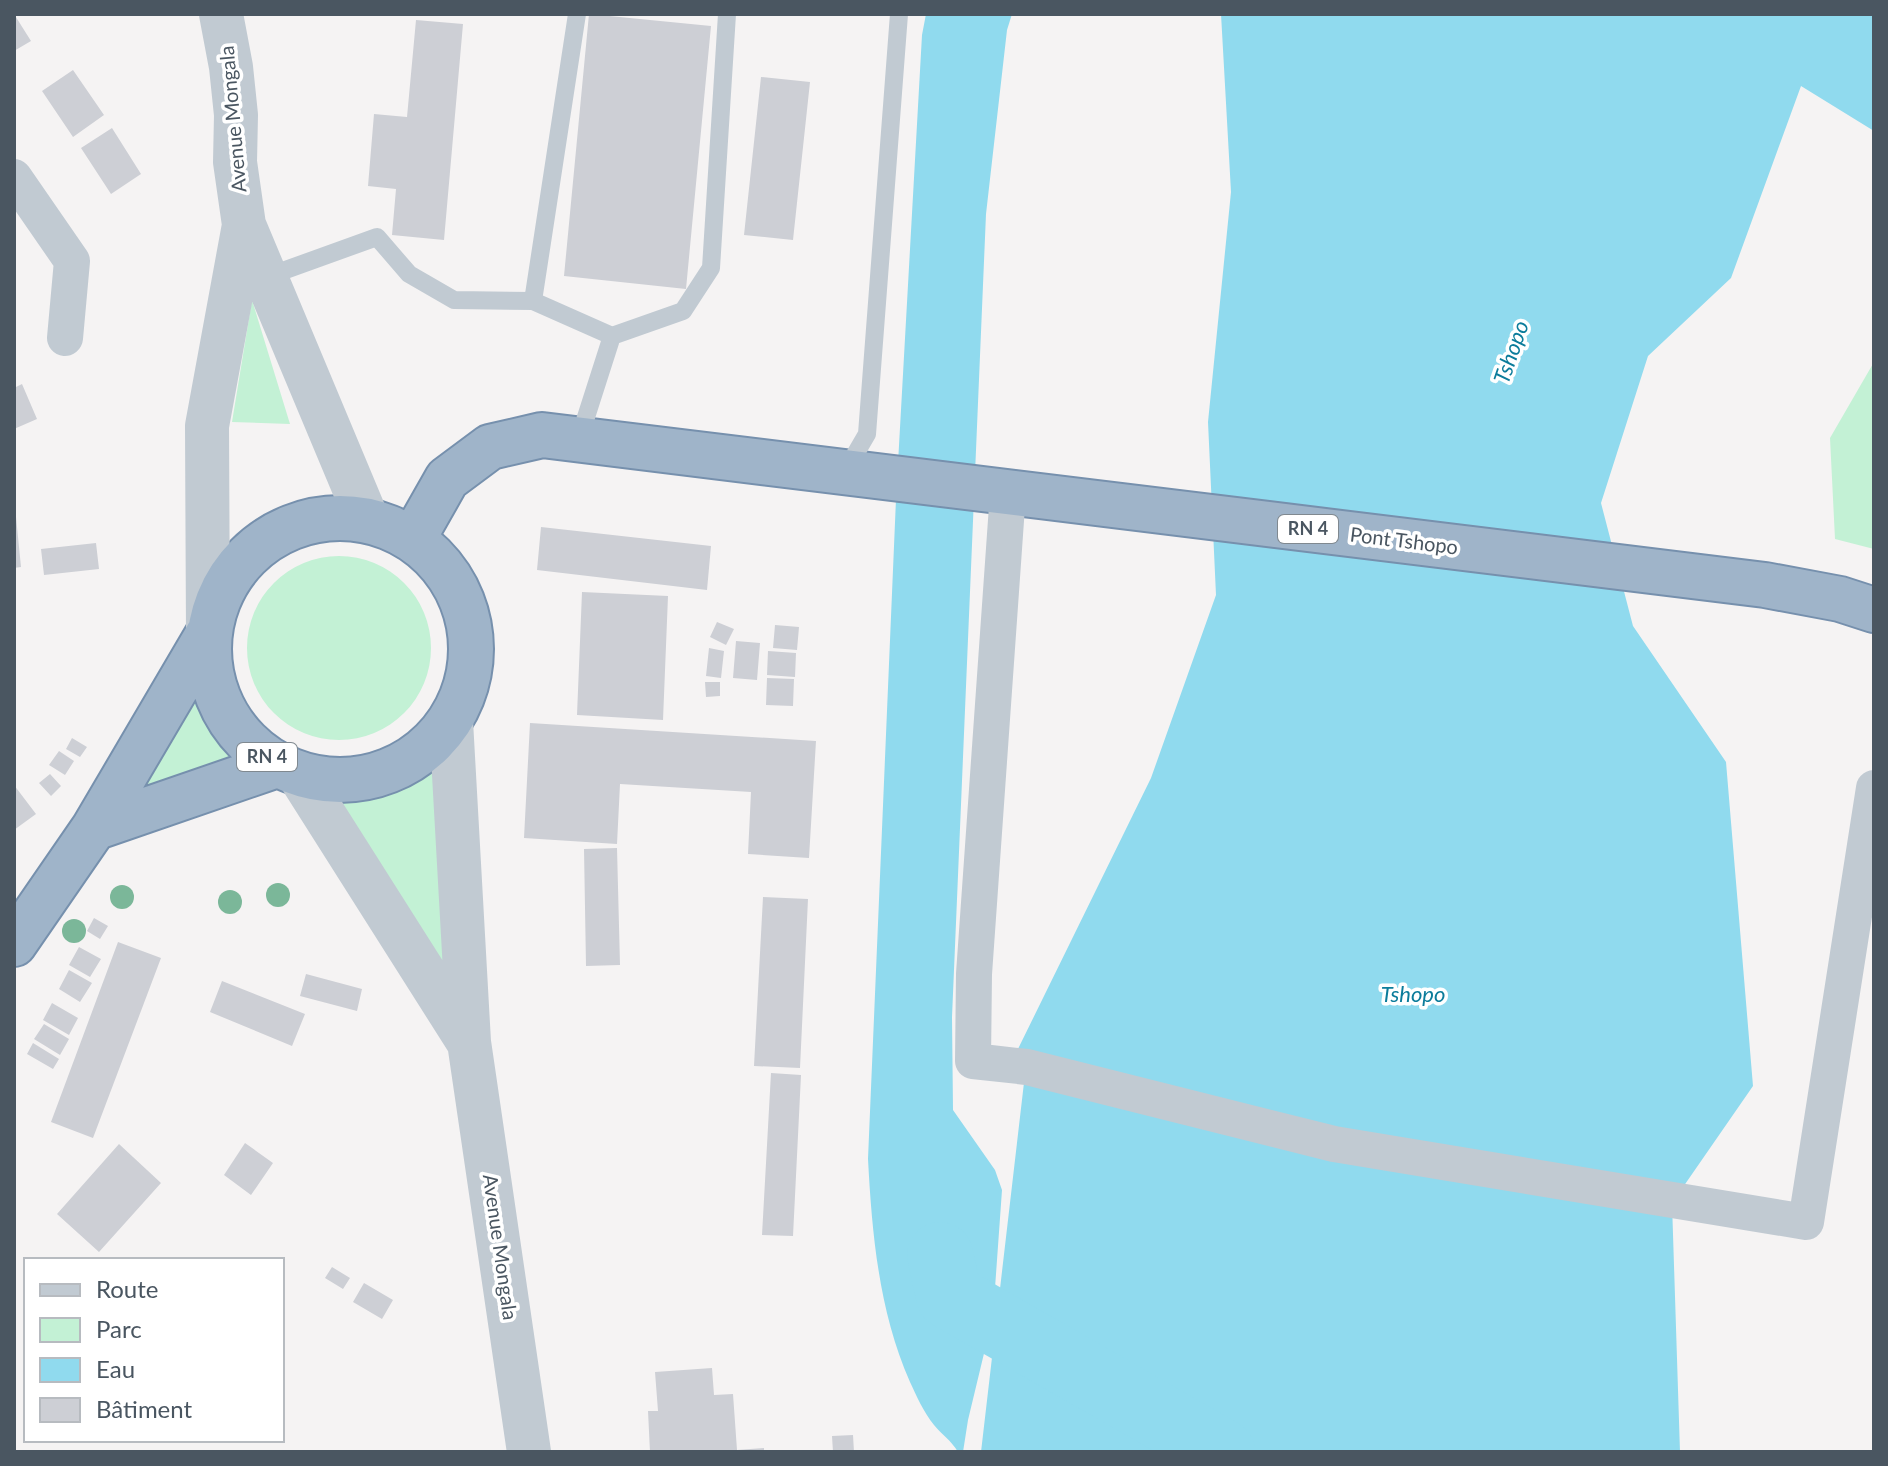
<svg xmlns="http://www.w3.org/2000/svg" width="1888" height="1466" font-family="Lato,sans-serif">
<rect width="100%" height="100%" fill="#f5f3f3"/>
<path fill="#c3f1d5" d="M252,300l38,124 -58,-2z
M1874,362v187l-39,-10 -5,-101z
M247 648a92 92 0 1 1 184 0a92 92 0 1 1-184 0Z
M193,691c13,32 27,56 55,77l-120,42z
M438,763l6,202 -114,-168 56,-6z"/>
<path fill="#90daee" d="M926,14h86l-5,16 -21,184 -34,803 1,93 42,60 7,20 -9,126 -25,104 -5,32h-5c-7,-12 -16,-17 -24,-27 -10,-12 -18,-30 -24,-43 -31,-70 -38,-148 -42,-223l28,-660 26,-464z
M1221,14h653v117l-73,-45 -70,192 -83,78 -47,147 32,123 93,136 27,324 -81,117 8,249h-699l44,-378 -8,-23 134,-273 65,-183 -8,-173 23,-230z"/>
<g fill="none" stroke-linecap="round" stroke-linejoin="round">
<path stroke="#90daee" stroke-width="66" d="M940,1255l9,41 273,156"/>
</g>
<path fill="#cdcfd5" d="M14,14l17,27 -17,10z
M589,14l122,12 -25,263 -122,-13z
M416,20l47,4 -19,216 -52,-5 4,-46 -28,-3 6,-72 33,3z
M73,70l31,45 -31,22 -31,-46z
M761,77l49,5 -17,158 -49,-5z
M112,128l29,46 -30,20 -30,-46z
M22,384l15,35 -23,10v-41z
M16,517l5,50 -7,1v-50z
M541,527l170,19 -4,44 -170,-20z
M96,543l3,26 -55,6 -3,-26z
M582,592l86,4 -5,124 -86,-5z
M717,622l17,7 -8,16 -16,-8z
M775,625l24,2 -2,23 -24,-2z
M736,641l24,2 -3,37 -24,-2z
M709,648l15,3 -3,27 -15,-2z
M768,651l28,2 -1,24 -28,-2z
M767,678l27,1 -1,27 -27,-1z
M705,682h15v14l-14,1z
M530,723l286,18 -7,117 -61,-4 3,-62 -131,-8 -3,60 -93,-6z
M72,738l15,9 -7,10 -14,-8z
M59,751l15,10 -9,14 -16,-10z
M50,774l11,12 -10,10 -12,-13z
M14,785l22,29 -22,16z
M617,848l3,117 -34,1 -2,-117z
M763,897l45,2 -8,169 -46,-2z
M94,918l14,8 -8,13 -13,-8z
M118,942l43,16 -68,180 -42,-16z
M79,947l22,12 -11,18 -21,-12z
M69,970l23,13 -12,19 -21,-13z
M306,974l56,15 -5,22 -57,-15z
M222,981l83,33 -13,32 -82,-34z
M52,1003l26,15 -9,17 -26,-15z
M44,1024l25,15 -9,16 -26,-16z
M33,1043l26,16 -6,10 -26,-15z
M771,1073l30,2 -8,161 -31,-1z
M245,1143l28,20 -22,32 -27,-20z
M119,1144l42,39 -62,69 -42,-38z
M332,1267l18,11 -7,11 -18,-11z
M364,1283l29,17 -11,19 -29,-17z
M712,1368l2,27 19,-1 4,56 27,-2v4h-114l-2,-41h10l-3,-39z
M853,1435l1,17h-21l-1,-16z"/>
<g fill="none" stroke-linecap="round" stroke-linejoin="round">
<defs>
<path id="trunk" d="M209 649a131 131 0 1 1 262 0a131 131 0 1 1-262 0Z
M413,539l34,-60 43,-32 52,-12 1223,150 75,14 34,11
M94,828l183,-63
M14,944l80,-116 114,-194"/>
</defs>
<use href="#trunk" stroke="#7690ad" stroke-width="48"/>
<path stroke="#c1cad2" stroke-width="18" d="M266,277l111,-40 32,37 45,26 79,1 79,35
M533,301l44,-287
M579,439l33,-103 71,-25 28,-43 16,-254
M836,463l17,-5 14,-24 32,-420"/>
<path stroke="#c1cad2" stroke-width="36" d="M14,177l58,84 -7,77
M1008,492l-34,482 -1,87 54,6 307,77 472,78 68,-434"/>
<path stroke="#c1cad2" stroke-width="44" d="M221,14l10,53 5,48 -1,47 9,63 123,294
M208,634l-1,-208 37,-201
M451,721l18,321 60,410
M299,775l168,265"/>
<use href="#trunk" stroke="#9fb4c9" stroke-width="44"/>
</g>
<g fill="#7bb799">
<circle cx="278" cy="895" r="12"/>
<circle cx="122" cy="897" r="12"/>
<circle cx="230" cy="902" r="12"/>
<circle cx="74" cy="931" r="12"/>
</g>
<g text-anchor="middle" stroke-width="7" stroke-linejoin="round" paint-order="stroke">
<g fill="#fff" stroke="#808990" stroke-width="2">
<rect x="1278" y="515" width="60" height="28" rx="6"/>
<rect x="237" y="743" width="60" height="28" rx="6"/>
</g>
<g font-size="18" font-weight="bold" fill="#4a5661">
<text x="1308" y="535">RN 4</text>
<text x="267" y="763">RN 4</text>
</g>
<g font-size="20" fill="#4a5661" stroke="#fff">
<text transform="translate(233 119) rotate(-95)" y="7">Avenue Mongala</text>
<text transform="translate(1404 541) rotate(7)" y="7">Pont Tshopo</text>
<text transform="translate(500 1247) rotate(82)" y="7">Avenue Mongala</text>
</g>
<g font-size="22" font-style="italic" fill="#0c7c9b" stroke="#fff">
<text transform="translate(1511 352) rotate(-71)" y="8">Tshopo</text>
<text x="1413" y="1002">Tshopo</text>
</g>
</g>
<rect width="1888" height="1466" fill="none" stroke="#4a5661" stroke-width="32"/>
<rect x="24" y="1258" width="260" height="184" fill="#ffffff" stroke="#b7bbc0" stroke-width="2"/>
<rect x="40" y="1284" width="40" height="12" fill="#c1cad2" stroke="#b7bbc0" stroke-width="2"/>
<text x="96" y="1298" font-size="24" fill="#4a5661">Route</text>
<rect x="40" y="1318" width="40" height="24" fill="#c3f1d5" stroke="#b7bbc0" stroke-width="2"/>
<text x="96" y="1338" font-size="24" fill="#4a5661">Parc</text>
<rect x="40" y="1358" width="40" height="24" fill="#90daee" stroke="#b7bbc0" stroke-width="2"/>
<text x="96" y="1378" font-size="24" fill="#4a5661">Eau</text>
<rect x="40" y="1398" width="40" height="24" fill="#cdcfd5" stroke="#b7bbc0" stroke-width="2"/>
<text x="96" y="1418" font-size="24" fill="#4a5661">Bâtiment</text>
</svg>
